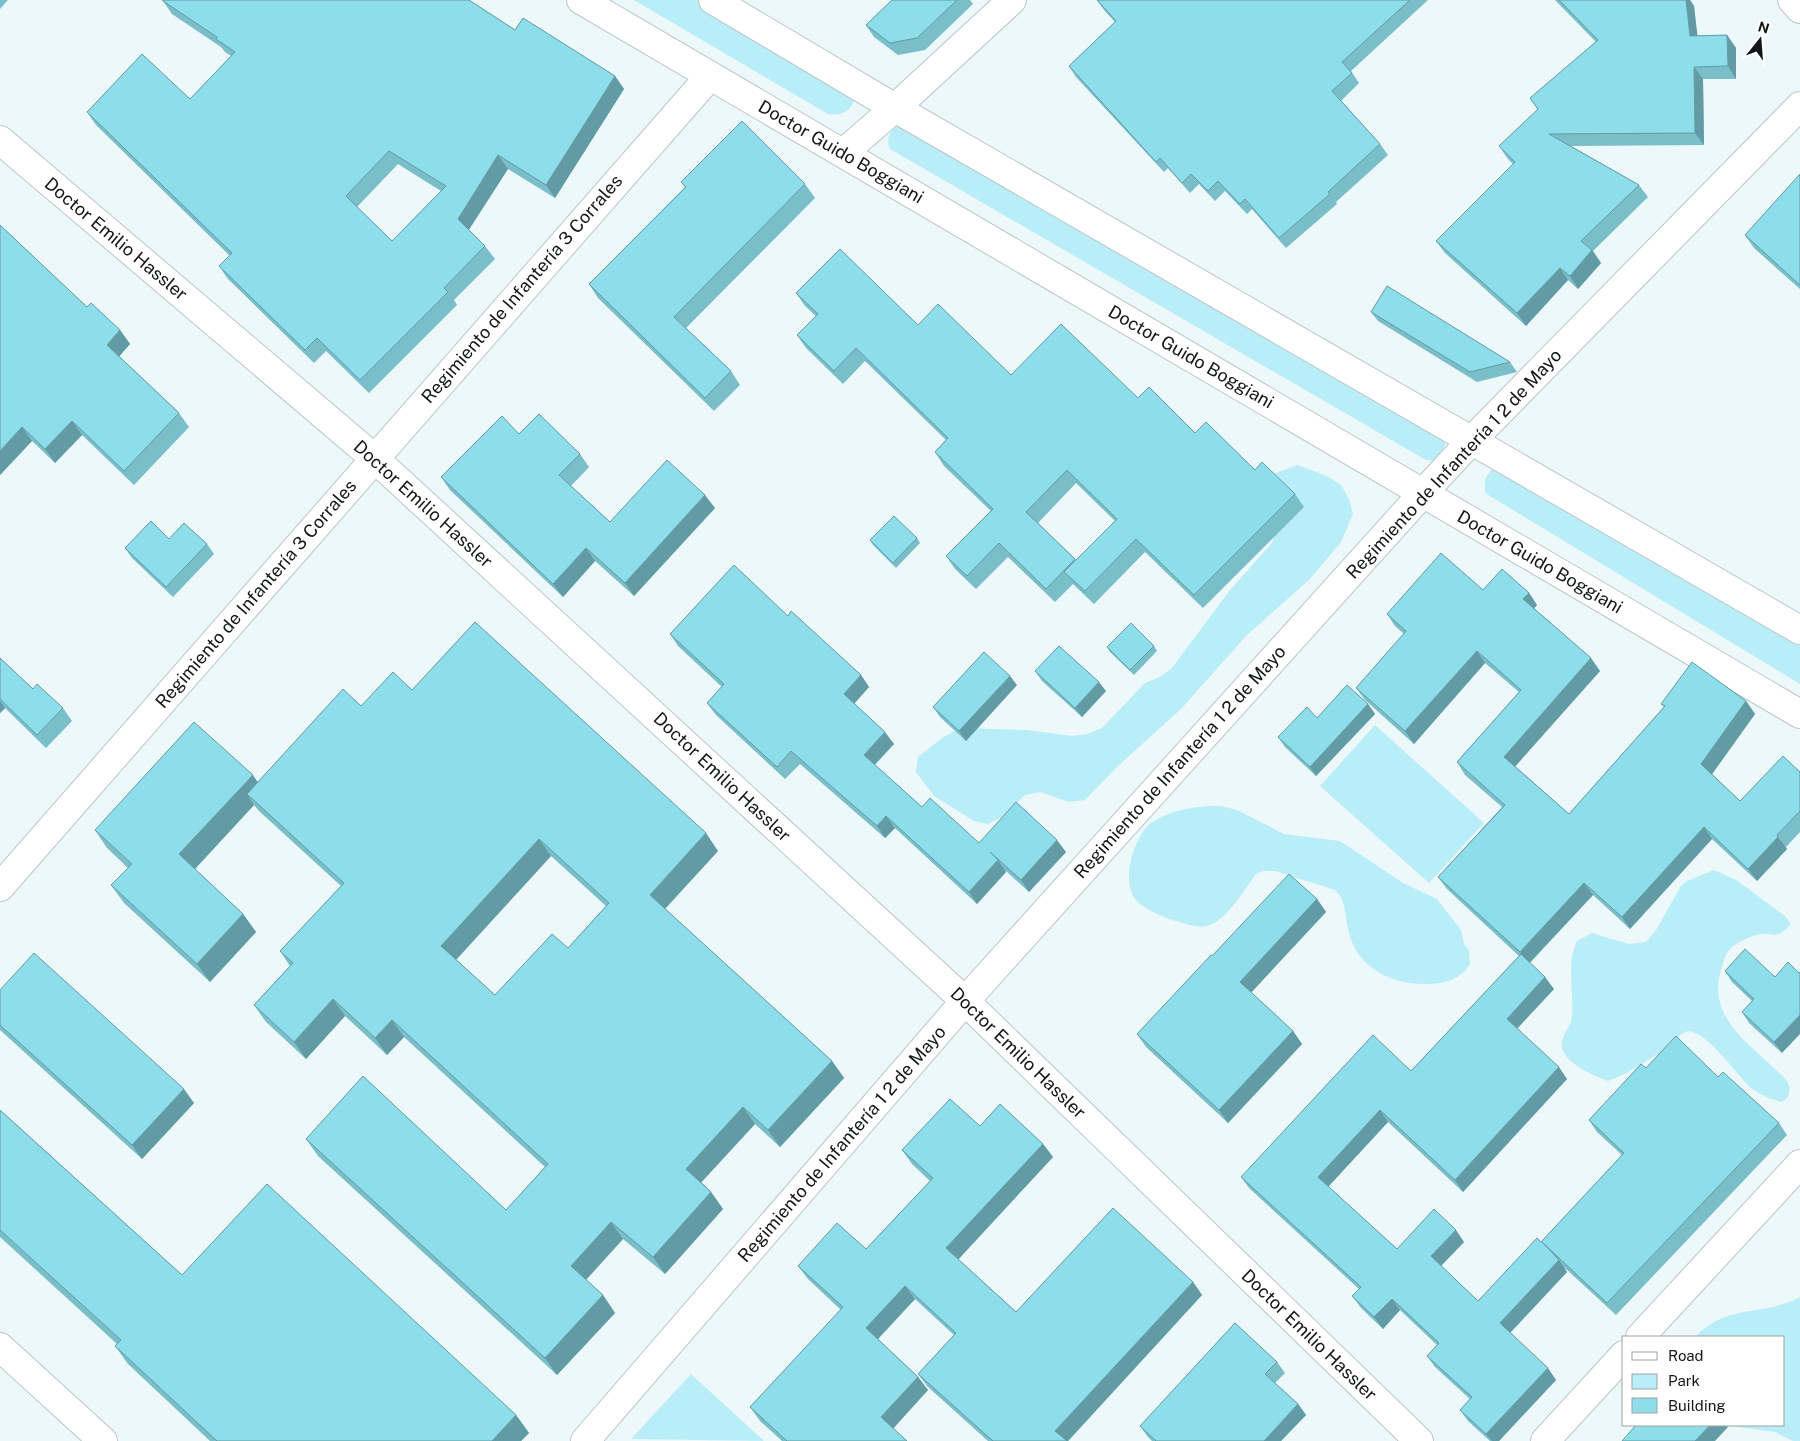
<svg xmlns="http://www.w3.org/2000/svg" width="1800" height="1441" font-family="'Public Sans',sans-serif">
<rect width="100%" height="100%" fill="#ecf8fa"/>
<path fill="#b9eef8" d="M634,0h65l153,88c8,18 -8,29 -24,26z
M906,122l541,315c-2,11 -5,18 -15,24l-6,-1 -536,-311c-6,-13 3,-23 16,-27z
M1297,465l30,11 14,9 8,14 4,15 -12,28 -32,38 -62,55 -66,74 -63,57 -33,34 -16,2 -29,-10 -15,3 -23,22 -14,7 -14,-3 -40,-25 -18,-24 2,-15 24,-19 19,-10 66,2 45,6 15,-2 15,-6 43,-45 15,-6 12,-9 58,-78 43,-48 -2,-67z
M1497,468h6l297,178v38l-315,-191v-14l6,-9z
M1375,725l109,98 -55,60 -109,-97z
M1221,806l16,4 47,24 56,7 63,42 34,16 24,31 3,14 5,6 1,14c-9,15 -26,20 -43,20 -34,1 -69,-15 -78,-51 -4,-14 -2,-32 -14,-43l-60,-19h-12l-7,3c-12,16 -27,43 -46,51 -12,4 -23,-1 -34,-4 -12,-3 -32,-12 -40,-21 -16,-18 -2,-64 15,-77 18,-13 48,-18 70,-17z
M1714,870l22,10 49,36 6,8c-16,16 -12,9 -30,10 -9,1 -20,7 -28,12 -8,6 -9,15 -12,24 -16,51 37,79 66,111l3,7 -2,9 -6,5c-12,-3 -22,-7 -31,-14 -13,-11 -48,-63 -66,-56 -7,3 -14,13 -20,17 -18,12 -37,25 -57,32 -14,-5 -39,-16 -45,-30 -6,-13 9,-23 9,-36 2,-25 -6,-51 5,-74l15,-8 37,11 17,-2 10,-12 25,-44 6,-5z
M1800,1297v144h-7l-18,-9 -51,-7h60v-88h-89c32,-34 67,-20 105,-40z
M691,1374l73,67 -133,-2z"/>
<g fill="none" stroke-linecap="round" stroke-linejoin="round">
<defs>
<path id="minor" d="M0,140l374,318 591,543 454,440
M843,153l52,-45 117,-108
M0,887l710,-811
M1640,1337l160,-173
M585,1441l380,-440 458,-508 50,-54 327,-333
M1545,1441l79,-86"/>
<path id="tertiary" d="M0,1347l103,94"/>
<path id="primary" d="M581,0l1219,714
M713,0l182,108 905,522"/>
<path id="trunk" d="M1792,0l8,9"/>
</defs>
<use href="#minor" stroke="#bbc6c9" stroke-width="30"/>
<use href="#tertiary" stroke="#bbc6c9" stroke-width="30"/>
<use href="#primary" stroke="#bbc6c9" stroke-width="30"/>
<use href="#trunk" stroke="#bbc6c9" stroke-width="30"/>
<use href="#minor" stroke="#fff" stroke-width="28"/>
<use href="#tertiary" stroke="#fff" stroke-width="28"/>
<use href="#primary" stroke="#fff" stroke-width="28"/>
<use href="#trunk" stroke="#fff" stroke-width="28"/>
</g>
<path fill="#7abeca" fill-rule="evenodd" d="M0,0h8l-8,9z
M161,0h308l46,30 100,46 9,13 -69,109 -47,-29 -39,61 16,16 10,13 -41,41 3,5 -88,88 -43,-42 -12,12 -86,-84 -9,-13 11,-10 -134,-131 -9,-13 103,-13 41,-43 -6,-4 -4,-5 -49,-33 -9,-13zM398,164l43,27 -49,50 -35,-34z
M892,0h78l3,4 -48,46 -27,5 -24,-18 -8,-12z
M1097,0h331l-77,71 8,12 -18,18 39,43 8,11 -52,47 1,2 -51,44 -34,-39 -5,5 -22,-23 -10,10 -16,-17 -9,9 -22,-25 -4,4 -88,-95 -7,-11 46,-44 -11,-12z
M1555,0h135l4,6 3,30 30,-1 9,13v31h-33l1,66 -133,1 68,39 9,12 -55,54 8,12 -23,26 -10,-9 -42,46 -81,-73 -9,-12 77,-77 -5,-5 -9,-13 39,-36 -8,-12 66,-56z
M1800,174v115l-46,-41 -9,-13z
M681,182l124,2 10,14 -129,130 45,43 9,14 -26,26 -116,-113 -9,-14 96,-97z
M0,225l87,82 33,23 10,14 -11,12 60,57 10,14 -55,58 -52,-50 -27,28 -23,-22 -32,34z
M796,293l122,32 93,50 127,23 157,96 9,13 -101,101 -58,-56 -51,52 -21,-20 -18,18 -47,-45 -32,32 -21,-20 -9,-13 45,-45 -47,-45 -9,-14 11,-12 -81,-79 -22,23 -37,-36 -9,-13 19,-19 -11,-10zM1076,483l39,38 -39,39 -38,-37z
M1371,312l139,50 7,10 -40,10 -99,-61z
M519,434l61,20 9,13 -18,19 39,36 105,-14 -81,88 -39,-35 -32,36 -113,-107 -9,-13z
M917,538l3,5 -24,25 -23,-23 -3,-5z
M169,539l38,5 7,10 -41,43 -41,-39 -7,-10z
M1483,590l46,3 8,12 -3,3 66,63 -85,95 54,48 95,-107 -3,-3 85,-3 9,13 -43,60 28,27 60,-29v60l-14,15 1,2 -30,32 -45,-42 -82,90 -37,-34 -63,68 24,26 -37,39 50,51 -104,113 -75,-70 -60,65 69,62 67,-7 -23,24 37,35 63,-59 81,-87 -25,-23 -8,-12 57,-52 72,9 61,46 8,12 -171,180 -52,-48 3,5 -57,61 46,47 -57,61h-9l-22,-20 -8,-11 10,-11 -35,-32 -8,-11 10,-11 -37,-35 -17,19 -22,-21 -9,-12 7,-7 -110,-101 -8,-11 170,-106 108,-115 -72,-67 -9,-12 64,-70 -37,-32 -8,-13 62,-70 -34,-29 -71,81 -49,-44 -9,-12 48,-54 -9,-8 -8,-12z
M788,616l73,59 8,12 -15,17 40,40 -19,21 47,42 57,36 87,9 -37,40 -23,-21v1l-29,32 -82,-76 -10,10 -85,-74 -15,15 -69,-64 -9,-12 15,-16 -44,-41 -8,-12z
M1154,646l3,5 -23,24 -24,-23 -3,-5z
M0,658l33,31 30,19 9,13 -26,27 -41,-40 -5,5z
M1035,671l71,20 -24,26 -40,-36z
M1017,685l-51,56 -26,-24 -7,-10z
M412,690l306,161 -53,58 167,152 12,17 -64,69 -25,-23 -54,58 10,10 12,17 -58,65 -42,-35 -37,41 17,15 12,18 -58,62 -239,-219 -12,-17 200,71 39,-43 -141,-130 -17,18 -42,-39 -39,43 -40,-37 -12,-17 36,-39 -10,-15 61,-65 -82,-75 -5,-6 -59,64 48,45 13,18 -46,50 -86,-79 -13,-18 17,-17 -21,-20 -12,-18 162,-48 104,-76zM551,856l55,50 -38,42 -73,47 -39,-35z
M1368,704l7,10 -59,62 -31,-29 -7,-10z
M1317,899l9,13 -75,80 42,39 9,13 -74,79 -82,-76 -9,-13 75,-78z
M1745,949l37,104 -33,-30 -7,-11 10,-11 -20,-19 -7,-11z
M0,990l194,113 -52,56 -142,-129z
M0,1110l182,165 334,140 13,18 -8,8h-311l-82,-77 -13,-18 2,-2 -117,-107z
M980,1126l63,18 10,13 -95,102 58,53 177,-30 9,13 -134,146h-80l-60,-54 -10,-13 36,-39 -39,-36 -37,40 40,38 10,13 -35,38 14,13h-125l-22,-20 -10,-14 91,-97 -33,-31 -10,-13 68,-17 64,-68 -18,-17 -10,-14z
M1277,1362l8,11 -10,10 23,21 8,11 -25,26h-129l-4,-4 -8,-11z"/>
<path fill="#639ba4" d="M1686,0h4l4,6 5,43 -9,-13z
M1727,35l9,13v31l-8,-13z
M1694,67l9,12 1,66 -9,-12z
M615,76l9,13 -69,109 -9,-13z
M498,155l10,14 -41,63 -9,-13z
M1592,250l9,13 -23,26 -8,-13z
M1560,268l8,12 -42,46 -9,-13z
M120,330l10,14 -13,15 -10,-14z
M72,421l10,14 -27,28 -10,-14z
M22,427l10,14 -32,34v-24z
M705,495l10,13 -81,88 -9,-13z
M586,548l9,13 -32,36 -10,-13z
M1529,593l8,12 -5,6 -9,-12z
M1477,651l8,12 -71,81 -9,-13z
M1591,658l9,13 -87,98 -9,-12z
M861,675l8,12 -17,19 -8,-12z
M1010,676l7,9 -51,56 -7,-10z
M1099,682l7,9 -24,26 -7,-9z
M0,701l5,7 -5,5z
M1746,701l9,13 -45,63 -9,-13z
M1368,704l7,10 -59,62 -6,-9z
M885,732l9,12 -22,23 -8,-12z
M253,775l12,18 -18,1 7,11 -62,67 -13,-18z
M886,816l9,12 -10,10 -8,-12z
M1704,827l8,12 -82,90 -8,-12z
M706,833l12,18 -56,61 -12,-17z
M1778,837l9,12 -30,32 -9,-12z
M539,839l12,17 -98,107 -12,-17z
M1057,840l9,12 -37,40 -8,-12z
M998,860l8,12 -29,32 -8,-12z
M1584,883l9,12 -65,69 -8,-12z
M1317,899l9,13 -77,83 -9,-13z
M243,914l13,18 -46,50 -13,-18z
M1545,977l9,12 -39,42 -8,-12z
M333,999l12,17 -39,43 -12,-17z
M1800,1015v19l-18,19 -8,-11z
M392,1020l12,17 -17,18 -12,-17z
M1293,1031l9,13 -74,79 -9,-13z
M832,1061l12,17 -64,69 -12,-17z
M1559,1067l8,12 -104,113 -8,-12z
M184,1089l10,14 -52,56 -10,-14z
M743,1107l12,17 -57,62 -12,-17z
M1380,1110l8,12 -62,67 -8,-12z
M1043,1144l10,13 -97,105 -10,-14z
M711,1192l12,17 -58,65 -12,-17z
M611,1222l12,17 -40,44 -12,-17z
M1456,1230l8,12 -25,26 -8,-12z
M1559,1260l8,12 -59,63 -8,-12z
M1193,1282l9,13 -134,146h-5l-8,-10z
M905,1286l10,13 -40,43 -9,-14z
M603,1295l12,18 -58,62 -12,-17z
M1392,1299l8,11 -17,19 -9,-12z
M1548,1368l8,12 -57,61h-7l-6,-7z
M918,1377l10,13 -37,41 -10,-14z
M1298,1404l8,11 -25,26h-17z
M516,1415l13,18 -8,8h-29z
M1710,1425h16l2,2 -13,14h-20z"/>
<path fill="#8eddeb" stroke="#639ba4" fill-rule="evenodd" d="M164,0h305l46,30 8,-12 92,58 -69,109 -48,-30 -40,64 27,27 -41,42 4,4 -88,88 -43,-42 -12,12 -86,-84 13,-13 -145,-141 55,-58 48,45 45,-47 -19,-13 1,-2 -54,-36zM389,151l57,35 -54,55 -46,-45z
M892,0h65l-40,38 -27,5 -24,-18z
M1097,0h313l-68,62 10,11 -20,18 48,53 -52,48 2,2 -51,44 -34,-39 -5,5 -22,-23 -10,10 -17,-17 -9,9 -22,-25 -4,4 -87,-96 47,-45z
M1559,0h127l4,36 37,-1 1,31 -34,1 1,66 -146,1 90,51 -58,56 11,9 -22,26 -10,-8 -43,45 -81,-72 79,-79 -16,-16 39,-37 -8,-11 68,-58z
M742,121l63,63 -131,133 57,54 -26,27 -116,-114 97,-97 -5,-5z
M1800,174v111l-55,-50z
M0,225l87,82 4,-4 29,27 -13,15 72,68 -55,58 -52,-50 -27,28 -23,-22 -22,24z
M840,249l78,76 20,-21 73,71 50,-51 77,74 11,-11 46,46 11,-11 49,48 7,-8 33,32 -101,101 -58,-56 -51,52 -21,-19 53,-53 -50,-49 -41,42 49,47 -29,30 -47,-46 -32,33 -21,-20 47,-47 -58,-57 13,-14 -92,-90 -22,23 -37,-36 21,-21 -22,-21z
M1387,286l123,76 -40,10 -99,-60z
M539,414l41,40 -21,21 51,47 57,-62 38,35 -80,88 -39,-35 -33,36 -112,-107 61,-61 17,18z
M894,516l23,22 -24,25 -23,-23z
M151,521l18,18 15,-16 23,21 -41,43 -41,-39z
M1441,553l42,37 19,-21 27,24 -6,6 68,59 -87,99 65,57 96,-108 -4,-2 31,-42 54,39 -45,63 39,37 43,-45 17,16v39l-23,24 1,2 -30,32 -44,-42 -82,90 -38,-34 -64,69 -82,-75 67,-72 -48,-43 64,-72 -44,-39 -72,80 -49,-43 50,-57 -19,-17z
M734,565l54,51 3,-5 70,64 -17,19 41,38 -21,23 58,52 8,-9 49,45 37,-41 41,38 -36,40 -31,-28 8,8 -29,32 -83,-76 -9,10 -86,-75 -14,16 -70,-64 17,-19 -54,-50z
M475,622l231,211 -56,62 182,166 -64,69 -25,-23 -57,62 25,23 -58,65 -42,-35 -40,44 32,29 -58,63 -239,-219 57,-63 143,134 42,-46 -156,-144 -17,18 -42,-39 -39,43 -40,-37 39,-42 -13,-12 64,-68 -97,-89 96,-105 18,17 32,-34 19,18zM539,839l70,64 -41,45 -16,-14 -57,61 -54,-49z
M1131,623l23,23 -24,24 -23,-23z
M1059,646l40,36 -24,26 -40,-37z
M984,652l26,24 -51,55 -26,-24z
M0,658l33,31 4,-5 26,24 -26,27 -37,-36z
M1347,685l21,19 -58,63 -32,-30 29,-30 10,11z
M194,722l59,53 -74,79 64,60 -46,50 -86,-79 21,-21 -37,-34z
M1289,874l28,25 -77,83 53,49 -74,79 -82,-76 74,-79 1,1z
M1745,949l30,28 13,-15 11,11 1,-1v43l-26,27 -32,-30 12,-13 -29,-28z
M34,953l150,136 -52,56 -132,-120v-35z
M1521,954l24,23 -38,42 52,48 -104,113 -75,-70 -62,67 79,72 37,-40 22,21 -25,26 47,45 59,-63 4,4 83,-89 -35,-33 52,-56 5,4 30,-32 42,41 5,-5 56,51 -172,180 -65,-61 17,18 -59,63 48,45 -62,66 -26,-24 12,-13 -45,-41 12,-13 -47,-44 -18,18 -22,-21 9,-9 -120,-110 132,-142 38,36z
M950,1099l30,27 20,-22 43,40 -97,104 70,64 97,-104 80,74 -138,149 12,10h-74l-75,-67 38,-41 -51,-47 -39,42 52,49 -37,40 26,24h-120l-37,-34 93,-100 -45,-41 39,-43 29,26 67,-71 -31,-28z
M0,1110l182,165 85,-91 249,231 -24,26h-275l-102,-95 6,-6 -121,-110z
M1235,1323l42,39 -12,12 33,30 -34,37h-108l-16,-15z
M1636,1425h74l-15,16h-73z"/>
<g text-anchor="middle" stroke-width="5" stroke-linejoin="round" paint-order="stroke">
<g font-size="18" fill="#121617" stroke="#fff">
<text transform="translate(841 152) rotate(30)" y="6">Doctor Guido Boggiani</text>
<text transform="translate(116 239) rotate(40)" y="6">Doctor Emilio Hassler</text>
<text transform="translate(522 289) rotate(-49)" y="6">Regimiento de Infantería 3 Corrales</text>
<text transform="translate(1191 357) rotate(30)" y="6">Doctor Guido Boggiani</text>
<text transform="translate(1454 464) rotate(-47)" y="6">Regimiento de Infantería 1 2 de Mayo</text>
<text transform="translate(423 504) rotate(42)" y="6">Doctor Emilio Hassler</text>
<text transform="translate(1540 562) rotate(30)" y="6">Doctor Guido Boggiani</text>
<text transform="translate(256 594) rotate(-49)" y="6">Regimiento de Infantería 3 Corrales</text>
<text transform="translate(1180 762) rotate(-48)" y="6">Regimiento de Infantería 1 2 de Mayo</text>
<text transform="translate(722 777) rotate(43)" y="6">Doctor Emilio Hassler</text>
<text transform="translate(1018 1053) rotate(44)" y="6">Doctor Emilio Hassler</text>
<text transform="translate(842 1144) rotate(-49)" y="6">Regimiento de Infantería 1 2 de Mayo</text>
<text transform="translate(1309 1335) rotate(44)" y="6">Doctor Emilio Hassler</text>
</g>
</g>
<rect x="1622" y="1336" width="162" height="90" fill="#ffffff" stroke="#a0a2a2"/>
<rect x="1632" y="1352" width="25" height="8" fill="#ffffff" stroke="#a0a2a2"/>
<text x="1668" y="1361" font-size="15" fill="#121617">Road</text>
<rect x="1632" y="1374" width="25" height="15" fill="#b9eef8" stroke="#a0a2a2"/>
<text x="1668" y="1386" font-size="15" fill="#121617">Park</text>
<rect x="1632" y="1398" width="25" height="15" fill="#8eddeb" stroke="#a0a2a2"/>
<text x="1668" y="1411" font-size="15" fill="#121617">Building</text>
<g transform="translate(1760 40) rotate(17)" stroke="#ffffff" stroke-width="4" paint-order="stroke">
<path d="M0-4L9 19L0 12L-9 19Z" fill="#121617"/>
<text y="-8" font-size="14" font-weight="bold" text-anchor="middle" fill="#121617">N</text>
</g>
</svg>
